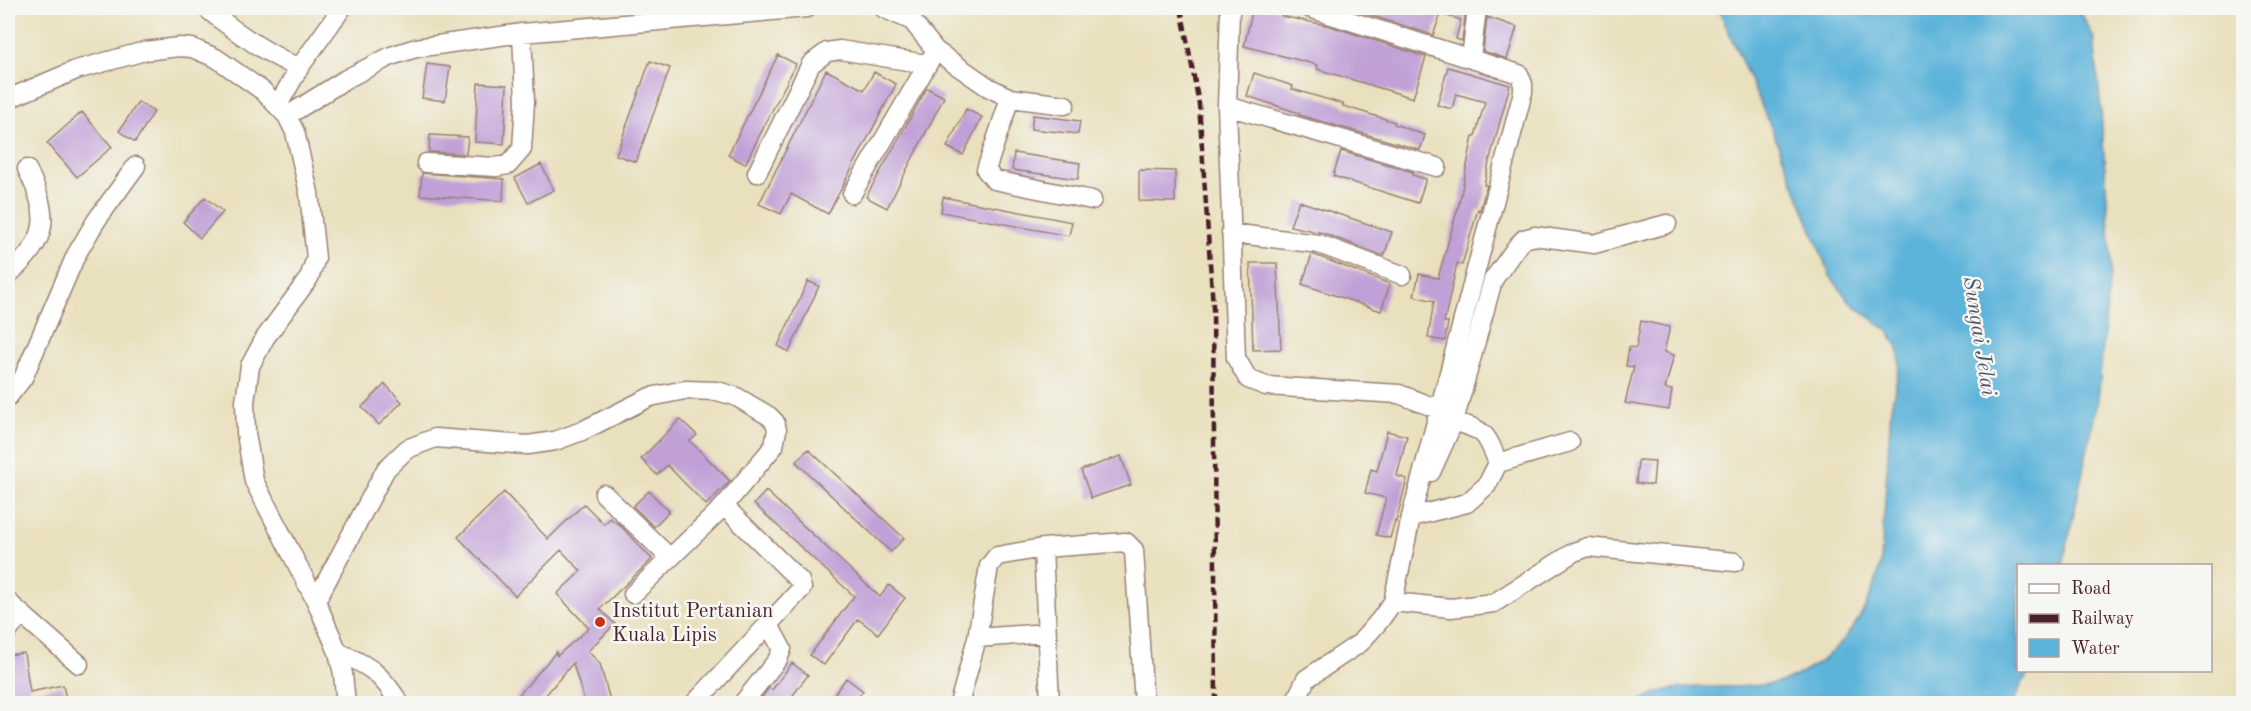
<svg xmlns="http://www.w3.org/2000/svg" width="2251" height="711" font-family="'Old Standard TT',serif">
<rect width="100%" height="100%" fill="#f6f6f2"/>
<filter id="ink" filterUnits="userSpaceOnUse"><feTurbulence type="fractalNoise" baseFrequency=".0167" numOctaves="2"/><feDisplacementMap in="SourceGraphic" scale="12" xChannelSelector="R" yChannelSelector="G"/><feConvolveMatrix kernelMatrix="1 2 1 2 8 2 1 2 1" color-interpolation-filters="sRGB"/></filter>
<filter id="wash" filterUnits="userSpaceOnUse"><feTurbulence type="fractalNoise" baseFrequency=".008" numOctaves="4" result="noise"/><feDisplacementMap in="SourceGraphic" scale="24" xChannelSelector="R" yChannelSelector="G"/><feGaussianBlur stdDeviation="1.35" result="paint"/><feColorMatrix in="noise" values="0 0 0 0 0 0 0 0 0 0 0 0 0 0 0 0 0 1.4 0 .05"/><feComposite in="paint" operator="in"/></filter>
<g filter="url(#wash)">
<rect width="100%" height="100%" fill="#e9e0bd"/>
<path fill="#5db4da" stroke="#546a82" stroke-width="1.5" d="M1718,8h361l15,31 7,72 10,149 -13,139 -35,166 -45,1v104l11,1 -17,32h-376c7,-3 14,-8 21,-10 30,-10 60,-4 91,-7 11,-1 25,-1 36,-5 53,-20 85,-65 97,-119l10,-154 9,-45 -2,-15 -9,-16 -40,-31 -19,-25 -56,-142z"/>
<g id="blocks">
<path fill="#c0a0d7" d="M1253,8h19l11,2 -2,6 49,10 96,31 -13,41 -96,-29 1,-4 -74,-19z
M1348,8h118l-4,33 -6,-2 5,-19 -20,-6 -8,21z
M1487,17l30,10 -10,32 -24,-8z
M778,55l18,9 -51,100 -17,-9z
M650,61l20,7 -34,94 -20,-7z
M427,64l23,3 -5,34 -23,-3z
M1448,67l62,18 -21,77 -5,23h3l-7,25 -2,-1 -16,56 -5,-2 -13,59h4l-3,19 -17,-3 6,-37 -20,-5 5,-22 19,4 21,-74 14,-68h2l10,-34 -29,-8 -4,15 -15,-4z
M826,70l38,20 10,-18 22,12 -68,130 -37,-20 -10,20 -22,-10z
M1254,73l39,13 -1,3 51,15v2l52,16 -1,2 31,11 -5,15 -121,-35v-2l-52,-17z
M478,83l29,2 -3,59 -29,-2z
M927,88l17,9 -57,111 -21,-11z
M138,102l16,10 -19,30 -16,-11z
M966,109l16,8 -19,38 -16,-8z
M82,112l30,35 -35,30 -30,-34z
M1033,115l47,6 -2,13 -47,-5z
M430,135l38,2 -2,17 -37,-2z
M1341,151l72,21 -1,3 14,4 -8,24 -85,-27z
M1014,153l66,10 -2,16 -66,-9z
M541,164l13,26 -26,13 -13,-25z
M1139,170l36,1v31l-36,-1z
M422,173l82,6 -1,22 -83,-6z
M205,197l18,15 -23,26 -17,-16z
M943,197l129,25 -3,14 -128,-24z
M1299,201l93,31 -8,24 -61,-23 -33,-7z
M1312,254l78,30 -9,27 -79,-27z
M1250,263h27l4,86 -28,1z
M808,281l11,5 -30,66 -11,-6z
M1641,321l29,6 -6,25 10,3 -9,34 7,1 -3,20 -44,-7 9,-36 -8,-1 3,-19 7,1z
M385,384l17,18 -23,23 -17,-18z
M680,419l17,16 -7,6 40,40 -24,24 -39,-40 -10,10 -16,-16z
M1387,431l20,5 -10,40 10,3 -11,43 -1,-1 -5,17 -14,-3 10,-37 -21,-5 6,-24 6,2z
M808,449l96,89 -13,14 -95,-90z
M1121,456l10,29 -40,13 -10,-28z
M1638,460l17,1 -2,24 -17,-2z
M649,491l20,20 -15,16 -21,-21z
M766,491l114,106 9,-12 16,13 -27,36 -20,-15 -34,46 -14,-10 44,-59 -100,-92z
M504,492l44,47 36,-35 20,20 6,-6 6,5 1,-1 35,37 -52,50 15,15 -27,27 12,13 11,40h-26l-12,-41 -35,41h-27l45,-52 1,4 32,-28 -32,-34 24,-23 -20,-21 -46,46 -57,-59z
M24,653l6,39 33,-7 4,19h-59v-49z
M792,663l16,12 -20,27 2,2h-33l12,-16 3,2z
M846,678l17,13 -10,13h-26z"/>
</g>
</g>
<g filter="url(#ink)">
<use href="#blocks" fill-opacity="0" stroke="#9a8074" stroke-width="1.5"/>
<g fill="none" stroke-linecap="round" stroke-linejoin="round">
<defs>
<path id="minor" d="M206,8c29,24 58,44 93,60
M883,8l29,13 24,30 52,36 22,11 55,7
M1232,8l-2,3 -3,95 9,252 12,21 18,7 133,8 39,15
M1471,58l6,-50
M1010,98l-24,72 8,10 98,20
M8,99l68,-29 69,-19 34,-4 13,1 24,10 47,33 24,25 8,16 14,61 7,65 -7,20 -44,60 -15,28 -5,36 1,31 8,48 62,120 22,51 5,22 3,30
M278,105l21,-37 43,-60
M1227,106l210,61
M287,116l59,-37 45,-23 25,-8 106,-15 285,-25
M426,163l70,4 12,-2 14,-16 3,-47 -3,-69
M757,173l54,-109 16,-12 13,-2 86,14
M852,194l81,-139
M1231,233l88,11 83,31
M8,275c41,-37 43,-57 19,-106
M8,397l15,-19 53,-123 20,-34 40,-55
M1498,463l72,-21
M1431,472l23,-51 39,-141 25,-35 6,-6 11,-3 59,8 73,-20
M604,494l66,64
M1411,517l56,-14 20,-18 11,-22c-12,-31 -13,-32 -44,-42
M1043,548l7,156
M316,601l70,-132 21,-20 28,-11 93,7 27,-4 27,-10 68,-34 35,-7 32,1 18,5 34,20 6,6 2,8 -3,16 -50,60 -91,88
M8,602l71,62
M1393,602l58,6 43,-5 80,-51 14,-5 147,15
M8,631l14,-17
M977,638l69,-5
M338,652c32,14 43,21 62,52
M694,704l108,-116 -2,-7 -76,-75
M742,704l36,-45 4,-10 -13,-24
M959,704l18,-66 12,-72 8,-10 46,-8 83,-6 8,8 10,154
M1294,704l12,-25 54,-36 20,-23 13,-18 18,-85 112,-425v-8l-4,-10 -210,-66"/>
</defs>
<use href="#minor" stroke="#9a8074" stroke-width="21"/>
<use href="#minor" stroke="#fff" stroke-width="18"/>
<path stroke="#4a1f2b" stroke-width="4.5" stroke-dasharray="9 4.5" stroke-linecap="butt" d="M1181,8l18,96 14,202 3,398"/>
</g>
</g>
<circle fill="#c8321e" stroke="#f6f6f2" stroke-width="2" cx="600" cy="622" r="6"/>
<g text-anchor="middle" stroke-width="5" stroke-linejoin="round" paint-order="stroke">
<g font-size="21" fill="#4a1f2b" stroke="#f6f6f2" text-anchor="start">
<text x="612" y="617">Institut Pertanian<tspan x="612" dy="24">Kuala Lipis</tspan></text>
</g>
<g font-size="22" font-style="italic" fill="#515368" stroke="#f6f6f2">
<text transform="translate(1981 336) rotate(81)" y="8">Sungai Jelai</text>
</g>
</g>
<rect width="2251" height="711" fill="none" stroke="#f6f6f2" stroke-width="30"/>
<rect x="2017" y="564" width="195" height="108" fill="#f6f6f2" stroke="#b1a0a2" stroke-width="1.5"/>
<rect x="2029" y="584" width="30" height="9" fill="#ffffff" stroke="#b1a0a2" stroke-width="1.5"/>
<text x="2071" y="594" font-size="18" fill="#4a1f2b">Road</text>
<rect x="2029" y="614" width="30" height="9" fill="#4a1f2b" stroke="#b1a0a2" stroke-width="1.5"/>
<text x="2071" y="624" font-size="18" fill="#4a1f2b">Railway</text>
<rect x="2029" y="639" width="30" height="18" fill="#5db4da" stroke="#b1a0a2" stroke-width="1.5"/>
<text x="2071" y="654" font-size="18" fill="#4a1f2b">Water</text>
</svg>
